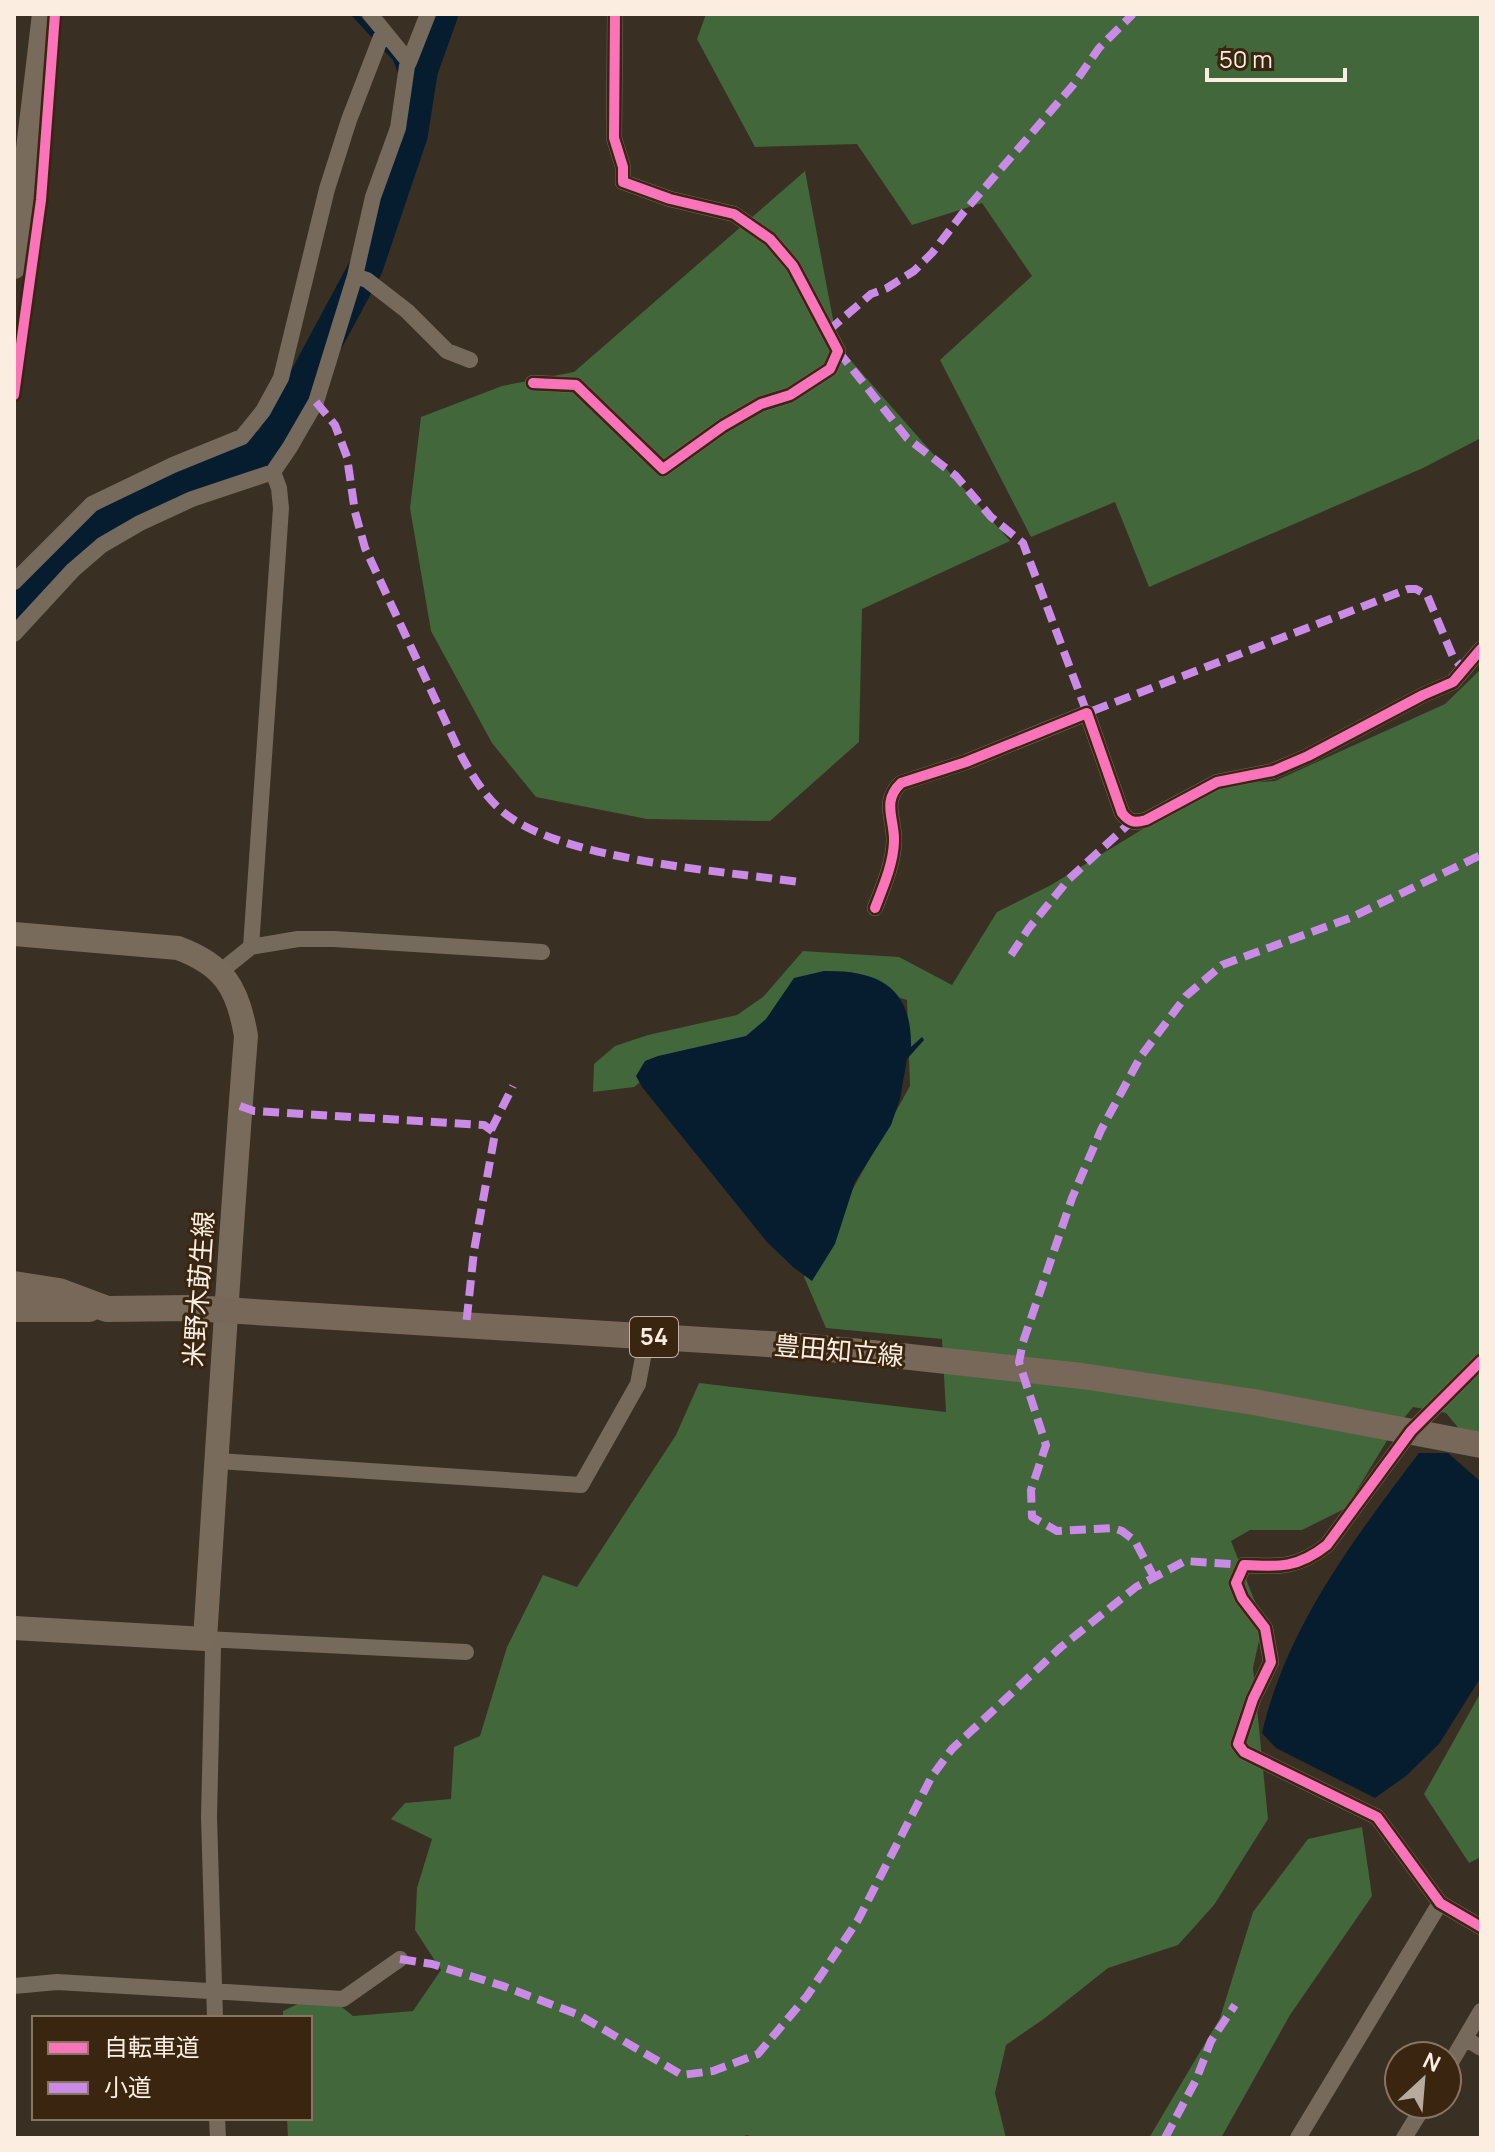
<svg xmlns="http://www.w3.org/2000/svg" width="1495" height="2152" font-family="Manrope,'Noto Sans JP',sans-serif">
<rect width="100%" height="100%" fill="#3a2f23"/>
<path fill="#41673b" d="M706,14h775v424l-58,30 -274,119 -34,-85 -84,35 -91,-177 92,-84 -50,-73 -70,22 -55,-81 -102,3 -58,-108z
M805,171l33,175 172,195 -148,68 -3,133 -89,79 -123,-2 -111,-22 -44,-54 -61,-112 -21,-123 11,-91 81,-31 72,-14z
M1481,669v786l-35,-42 -33,-6 -22,27 -45,74 -44,22h-52l-19,11 32,81 -10,46 15,151 -54,86 -36,40 -70,23 -63,50 -39,27 -11,48 11,45h-255l-3,-3 -12,3h-448l-1,-20h23v-100h-27v-7l40,-19 30,24 60,-5 28,-41 -26,-40 2,-42 15,-49 -41,-20 14,-16 46,-4 3,-52 26,-11 27,-89 36,-72 34,12 99,-152 23,-52 247,29 -4,-73 -116,-11 -22,-51 106,-191 -3,-86 -55,-16 -70,34 -78,48 -46,2 -24,19 -41,5 1,-28 21,-18 33,-11 89,-20 26,-18 40,-46 96,6 53,28 45,-73 54,-27 164,-100 60,-4 170,-77z
M1481,1692v165l-12,6 -45,-69z
M1362,1827l10,69 -82,119 -69,123h-72l71,-120 33,-106 55,-73z"/>
<path fill="#061d30" d="M824,971c56,-1 88,17 87,76l11,-10 2,3 -17,19 -7,40 -9,26 -36,57 -20,62 -23,37 -19,-14 -26,-25 -125,-155 -6,-11 9,-15 13,-5 88,-20 20,-17 28,-41z
M1419,1453h29l33,29v195l-42,67 -33,32 -31,22 -99,-50 -14,-15c25,-107 92,-194 157,-280z"/>
<g fill="none" stroke-linecap="round" stroke-linejoin="round">
<path stroke="#061d30" stroke-width="6" d="M354,14l42,45 5,14
M408,87l9,17"/>
<path stroke="#061d30" stroke-width="34" d="M14,617c25,-28 48,-65 80,-85 30,-18 62,-33 94,-47 35,-16 56,-16 85,-45l93,-173 45,-133 10,-64 20,-56"/>
<path stroke="#766a5d" stroke-width="16" d="M409,62l19,-48
M355,276l12,4 40,31 40,40 23,9
M533,383l43,2 87,84 60,-43 38,-22 29,-9 40,-26 8,-18 -45,-85 -23,-27 -36,-25 -64,-15 -47,-17v-15l-9,-29 1,-124
M14,582l78,-78 81,-39 69,-28 21,-26 18,-33 46,-189 22,-69 34,-88
M14,634l59,-64 29,-25 38,-22 52,-24 81,-27 17,-25 26,-45 39,-126 18,-79 25,-69 9,-62 2,-4 -39,-48
M875,908c8,-21 18,-43 19,-66 1,-23 -13,-40 7,-59l65,-21 121,-49 35,100c8,10 13,10 24,7l71,-38 56,-11 35,-15 115,-61 30,-13 28,-33
M251,947l47,-8h36l208,13
M221,971l30,-24 30,-439 -2,-20 -6,-16
M1481,1361l-70,70 -84,114c-29,23 -47,22 -83,20l-8,18 6,15 23,30 6,34 -18,37 -15,45 6,8 133,65 63,86 41,24
M218,1461l363,24 57,-101 9,-48
M205,1639l8,10 -4,168 6,201
M205,1639l261,13
M14,1986l43,-4 286,17 57,-40
M1466,2039l15,9
M1447,2069l34,-58
M217,2118l1,20
M1298,2138l142,-235
M1404,2138l21,-34"/>
<path stroke="#796b5c" stroke-width="24" d="M14,267l30,-253
M14,934l164,14c46,17 60,40 68,88 -16,201 -28,402 -41,603l-191,-11"/>
<path stroke="#776859" stroke-width="26" d="M14,1284l45,7 48,18 84,-1 609,38 92,9 190,21 172,26 227,43
M14,1309h75"/>
<path stroke="#ca8be6" stroke-width="8" stroke-dasharray="16 8" stroke-linecap="butt" d="M828,331l43,-37 16,-6 27,-17 18,-18 31,-40 111,-129 25,-36 34,-34
M838,351l69,87 49,38 35,41 32,26 64,170 321,-124h8l11,6 26,62 11,13
M316,402l19,23 12,32 8,55 10,36 97,209c11,20 23,39 40,54 56,49 221,60 297,71
M1011,955l18,-27 40,-49 63,-58
M240,1106l14,5 230,14 11,8 -21,118 -8,75
M491,1130l22,-44
M1155,1579l-20,-38 -13,-10 -9,-3 -56,3 -25,-14 -1,-27 15,-45 -27,-83 4,-20 49,-144 29,-68 40,-74 45,-60 36,-31 128,-47 131,-63
M400,1959l32,5 71,22 76,29 103,60 31,-4 45,-17 49,-58 51,-76 74,-144 20,-27 109,-102 75,-60 49,-26 59,4
M1165,2138l31,-58 15,-39 24,-36"/>
<defs>
<path id="cycleway" d="M533,383l43,2 87,84 60,-43 38,-22 29,-9 40,-26 8,-18 -45,-85 -23,-27 -36,-25 -64,-15 -47,-17v-15l-9,-29 1,-124
M14,395l27,-195 14,-186
M875,908c8,-21 18,-43 19,-66 1,-23 -13,-40 7,-59l65,-21 121,-49 35,100c8,10 13,10 24,7l71,-38 56,-11 35,-15 115,-61 30,-13 28,-33
M1481,1361l-70,70 -84,114c-29,23 -47,22 -83,20l-8,18 6,15 23,30 6,34 -18,37 -15,45 6,8 133,65 63,86 41,24"/>
</defs>
<use href="#cycleway" stroke="#392510" stroke-width="15"/>
<use href="#cycleway" stroke="#fb73b8" stroke-width="10"/>
</g>
<g text-anchor="middle" stroke-width="6" stroke-linejoin="round" paint-order="stroke">
<rect fill="#392510" stroke="#c1b2a2" stroke-width="2" x="630" y="1317" width="48" height="40" rx="6"/>
<g font-size="24" font-weight="bold" fill="#fbeee1">
<text x="654" y="1345">54</text>
</g>
<g font-size="26" fill="#fbeee1" stroke="#392510">
<text transform="translate(199 1289) rotate(-86)" y="9">米野木莇生線</text>
<text transform="translate(839 1351) rotate(5)" y="9">豊田知立線</text>
</g>
</g>
<rect width="1495" height="2152" fill="none" stroke="#fbeee1" stroke-width="32"/>
<rect x="32" y="2016" width="280" height="104" fill="#392510" stroke="#877564" stroke-width="2"/>
<rect x="48" y="2042" width="40" height="12" fill="#fb73b8" stroke="#877564" stroke-width="2"/>
<text x="104" y="2056" font-size="24" fill="#fbeee1">自転車道</text>
<rect x="48" y="2082" width="40" height="12" fill="#ca8be6" stroke="#877564" stroke-width="2"/>
<text x="104" y="2096" font-size="24" fill="#fbeee1">小道</text>
<g transform="translate(1423 2080) rotate(26)"><circle r="38" fill="#392510" stroke="#877564" stroke-width="2"/>
<path d="M0-6L14 30L0 20L-14 30Z" fill="#b7ab9e"/>
<text y="-12" font-size="22" font-weight="bold" text-anchor="middle" fill="#fbeee1">N</text>
</g>
<path d="M1207 68v12h138v-12" fill="none" stroke="#fbeee1" stroke-width="4"/>
<text x="1219" y="68" font-size="24" fill="#fbeee1" stroke="#392510" stroke-width="6" paint-order="stroke">50 m</text>
</svg>
